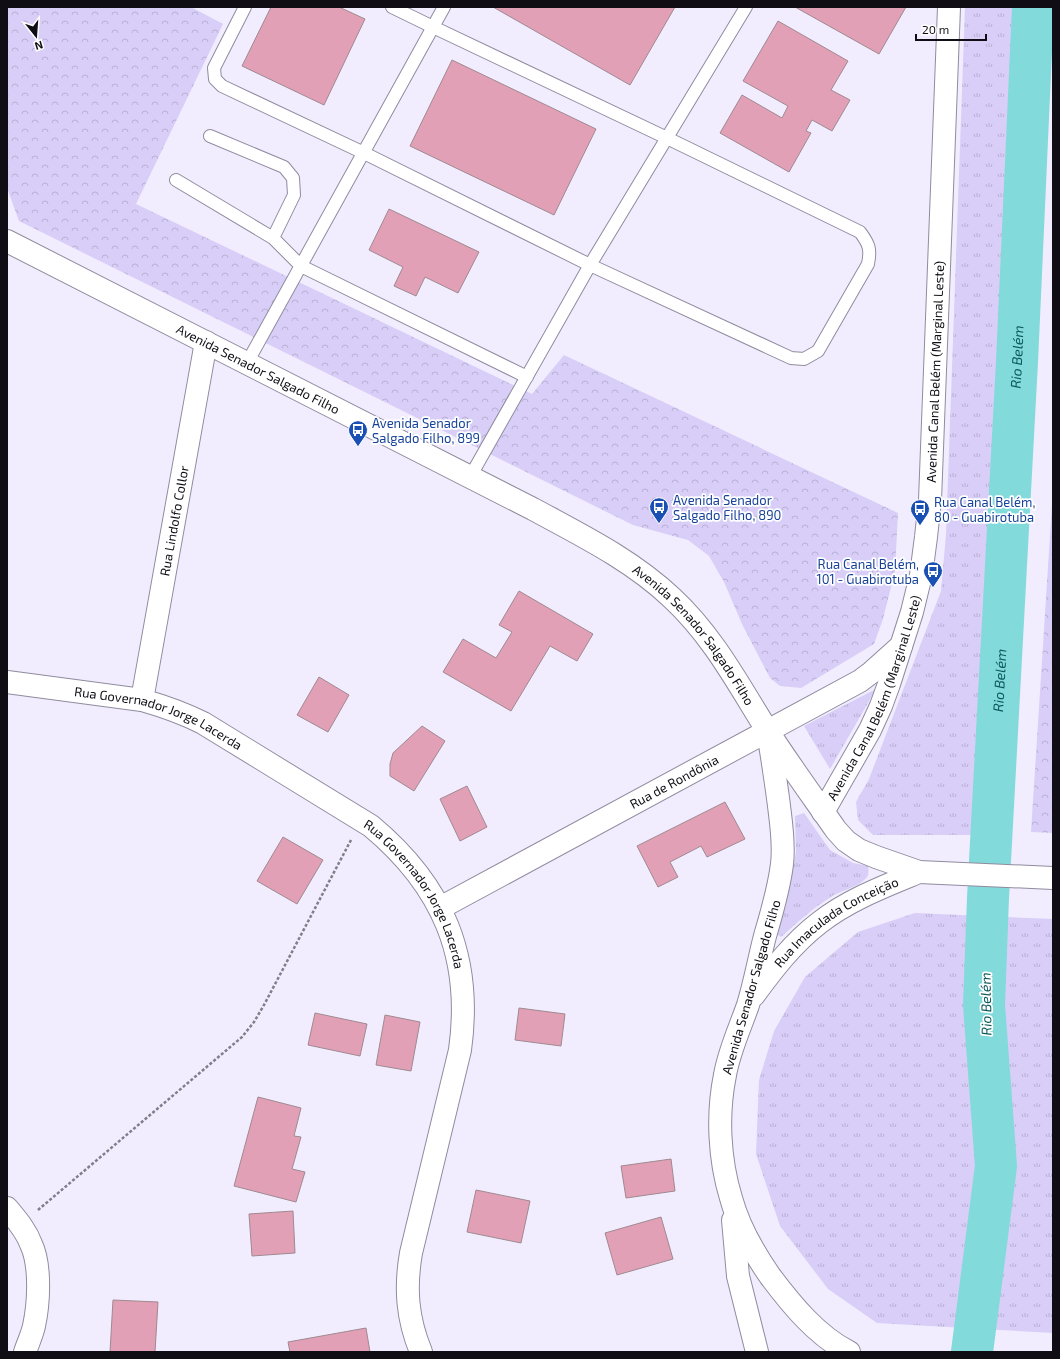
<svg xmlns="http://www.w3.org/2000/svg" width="1060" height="1359" font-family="'Exo 2',sans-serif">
<defs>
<pattern id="grass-tufts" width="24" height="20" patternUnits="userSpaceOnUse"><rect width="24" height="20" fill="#d9cef7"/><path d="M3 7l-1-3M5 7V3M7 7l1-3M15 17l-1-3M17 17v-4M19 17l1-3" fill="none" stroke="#b9b0d3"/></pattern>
<pattern id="forest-crowns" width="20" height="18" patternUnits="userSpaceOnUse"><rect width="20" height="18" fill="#d9cef7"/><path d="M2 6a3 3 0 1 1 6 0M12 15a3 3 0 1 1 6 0" fill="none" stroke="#b9b0d3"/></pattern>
</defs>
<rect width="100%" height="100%" fill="#f1edfe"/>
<path fill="url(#grass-tufts)" d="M965,7h58l-25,533 -27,295h-98l-15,-15 -2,-18 13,-23 72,-188 5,-57z
M876,689l-46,80 -26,-43z
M804,813l26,37 23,13 15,3c1,6 1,11 -4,14 -5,6 -22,11 -30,15 -20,12 -36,27 -53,42l-5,-3 10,-29 10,-53 -1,-36z
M915,913l138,6v414l-176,-10 -49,-34 -48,-63 -24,-72 3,-74 15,-49 31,-54 53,-45z"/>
<path fill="url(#forest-crowns)" d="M7,7h184l32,17 -87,180 396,190 32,-39 334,158 -3,58 -12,48 -9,25 -73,44 -21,-2 -10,-8 -28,-54 -18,-42 -15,-26 -21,-16 -55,-15 -614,-304 -12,-33z
M1053,489v344l-22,-1z"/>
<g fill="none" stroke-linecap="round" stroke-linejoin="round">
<path stroke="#83dadb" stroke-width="42" id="s1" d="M972,1352l24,-186 -12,-161 4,-107 29,-536 16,-355"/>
</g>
<path fill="#e2a0b7" stroke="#9f8990" d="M271,7h68l26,12 -41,86 -82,-39z
M493,7h182l-45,78z
M795,7h111l-27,47z
M778,21l70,40 -17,29 19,10 -18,31 -20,-11 -6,11 5,2 -22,39 -69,-39 22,-38 40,23 6,-12 -45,-25z
M452,60l144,69 -42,86 -144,-69z
M389,209l90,43 -21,41 -33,-16 -9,19 -22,-10 9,-19 -34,-17z
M519,591l74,43 -16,27 -27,-15 -39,65 -68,-39 20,-33 33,19 16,-26 -13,-7z
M319,677l30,18 -21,37 -31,-17z
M422,726l23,15 -31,50 -24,-15v-12l3,-11z
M467,786l20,41 -27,14 -20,-42z
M725,802l20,37 -38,18 -6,-11 -31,16 8,15 -20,10 -21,-41z
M283,837l40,23 -26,44 -40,-23z
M519,1008l46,6 -4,32 -46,-6z
M315,1013l52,11 -7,32 -52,-11z
M385,1015l35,7 -9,49 -35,-6z
M258,1097l43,11 -7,28 7,1 -9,32 13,3 -9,30 -62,-16z
M671,1159l4,32 -49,7 -5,-32z
M476,1190l54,11 -9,42 -54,-11z
M293,1211l2,42 -43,3 -3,-42z
M661,1217l12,42 -56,16 -12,-42z
M113,1300l45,2 -3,50h-45z
M366,1328l4,24h-80l-2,-10z"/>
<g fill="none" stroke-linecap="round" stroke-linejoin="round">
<defs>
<path id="service" d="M245,7l-31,61 1,11 7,7 142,67 226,112 201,93 13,1 14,-8 50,-87c3,-15 1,-20 -8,-32l-193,-94 -234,-111 -41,-20
M210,136l74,31 9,11 1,17 -21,43
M176,180l97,58 28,28 226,111
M247,363l197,-356
M470,477l120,-212 156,-258"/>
<g id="minor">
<path id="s2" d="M142,700l64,-358"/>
<path d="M7,1208c9,11 19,22 24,36 10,21 8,59 3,82 -2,9 -6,17 -9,26"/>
</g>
<g id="tertiary">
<path id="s3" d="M7,682l135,18c21,6 41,13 61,23l168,103c72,60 102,131 89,224l-49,203c-6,35 -4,65 10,99"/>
<path id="s4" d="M823,812l47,-82 11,-24 8,-22 23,-72 9,-37 5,-38 4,-37 19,-493"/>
<path id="s5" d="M440,908l420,-227 12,-9 29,-26"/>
</g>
<g id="secondary">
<path id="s6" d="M7,241l526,268c48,26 99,51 139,89 41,38 66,86 95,132 22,34 46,67 69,100l10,11 13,9 17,7 43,15 134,6"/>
<path d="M769,738c4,25 8,50 11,76 2,16 4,34 2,50 -3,25 -10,48 -17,72 -6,23 -10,46 -17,69 -8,23 -19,46 -23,70 -8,39 -6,84 6,123 7,26 23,55 39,78 21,28 47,60 79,76"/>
<path id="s7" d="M754,995c19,-26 39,-52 65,-72 29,-23 66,-37 100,-51"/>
<path d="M733,1220l5,56 19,76"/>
</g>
</defs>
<use href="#service" stroke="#908b9e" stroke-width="14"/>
<use href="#minor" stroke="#908b9e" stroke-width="24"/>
<use href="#tertiary" stroke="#908b9e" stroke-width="24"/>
<use href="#secondary" stroke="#908b9e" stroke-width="24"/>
<path stroke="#817e89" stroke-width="2.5" stroke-dasharray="3 2" stroke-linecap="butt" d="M38,1210l204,-173 12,-15 10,-17 87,-165
M1053,1352v-1"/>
<use href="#service" stroke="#fff" stroke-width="12"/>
<use href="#minor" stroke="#fff" stroke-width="22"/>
<use href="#tertiary" stroke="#fff" stroke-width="22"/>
<use href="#secondary" stroke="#fff" stroke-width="22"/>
</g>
<defs>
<symbol id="bus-pin" viewBox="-11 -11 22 30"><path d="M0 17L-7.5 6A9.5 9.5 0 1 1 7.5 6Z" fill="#1a4fb4" stroke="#fff"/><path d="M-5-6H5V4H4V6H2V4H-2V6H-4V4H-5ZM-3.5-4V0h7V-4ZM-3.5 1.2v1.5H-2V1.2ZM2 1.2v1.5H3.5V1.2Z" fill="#fff"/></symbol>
</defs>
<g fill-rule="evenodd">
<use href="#bus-pin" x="347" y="419" width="22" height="30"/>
<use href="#bus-pin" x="648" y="496" width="22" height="30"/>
<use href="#bus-pin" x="909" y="498" width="22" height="30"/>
<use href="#bus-pin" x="922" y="560" width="22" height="30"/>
</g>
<g text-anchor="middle" stroke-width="3.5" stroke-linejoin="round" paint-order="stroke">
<g font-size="13" fill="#100e14" stroke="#fff">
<text dy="5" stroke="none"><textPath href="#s6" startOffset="282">Avenida Senador Salgado Filho</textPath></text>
<text dy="5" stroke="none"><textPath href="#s4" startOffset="462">Avenida Canal Belém (Marginal Leste)</textPath></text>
<text dy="5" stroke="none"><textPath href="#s2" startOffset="182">Rua Lindolfo Collor</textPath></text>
<text dy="5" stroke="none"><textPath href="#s6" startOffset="798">Avenida Senador Salgado Filho</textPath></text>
<text dy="5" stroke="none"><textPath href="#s4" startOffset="126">Avenida Canal Belém (Marginal Leste)</textPath></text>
<text dy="5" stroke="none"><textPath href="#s3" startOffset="157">Rua Governador Jorge Lacerda</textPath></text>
<text dy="5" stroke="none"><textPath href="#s5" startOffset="266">Rua de Rondônia</textPath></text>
<text dy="5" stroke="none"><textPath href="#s3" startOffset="481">Rua Governador Jorge Lacerda</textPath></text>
<text dy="5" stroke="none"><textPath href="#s7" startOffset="112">Rua Imaculada Conceição</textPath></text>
<text transform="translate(751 987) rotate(-74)" y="5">Avenida Senador Salgado Filho</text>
</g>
<g font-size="13" fill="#164399" stroke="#fff" text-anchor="start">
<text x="372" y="428">Avenida Senador<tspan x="372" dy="15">Salgado Filho, 899</tspan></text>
<text x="673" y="505">Avenida Senador<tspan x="673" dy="15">Salgado Filho, 890</tspan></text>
<text x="934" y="507">Rua Canal Belém,<tspan x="934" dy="15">80 - Guabirotuba</tspan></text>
<text x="919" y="569" text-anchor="end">Rua Canal Belém,<tspan x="919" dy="15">101 - Guabirotuba</tspan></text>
</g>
<g font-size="14" font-style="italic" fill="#0c595b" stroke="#fff">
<text dy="5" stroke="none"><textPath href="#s1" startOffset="998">Rio Belém</textPath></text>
<text dy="5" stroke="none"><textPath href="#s1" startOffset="674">Rio Belém</textPath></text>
<text transform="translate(986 1004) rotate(-91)" y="5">Rio Belém</text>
</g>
</g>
<rect width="1060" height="1359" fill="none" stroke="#100e14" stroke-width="16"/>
<g transform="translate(36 36) rotate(163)" stroke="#ffffff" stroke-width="3" paint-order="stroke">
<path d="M0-3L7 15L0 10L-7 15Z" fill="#100e14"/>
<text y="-6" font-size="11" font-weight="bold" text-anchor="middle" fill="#100e14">N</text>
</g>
<path d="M916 34v6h70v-6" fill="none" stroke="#100e14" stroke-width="2"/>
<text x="922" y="34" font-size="12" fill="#100e14" stroke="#ffffff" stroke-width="3" paint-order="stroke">20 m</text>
</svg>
